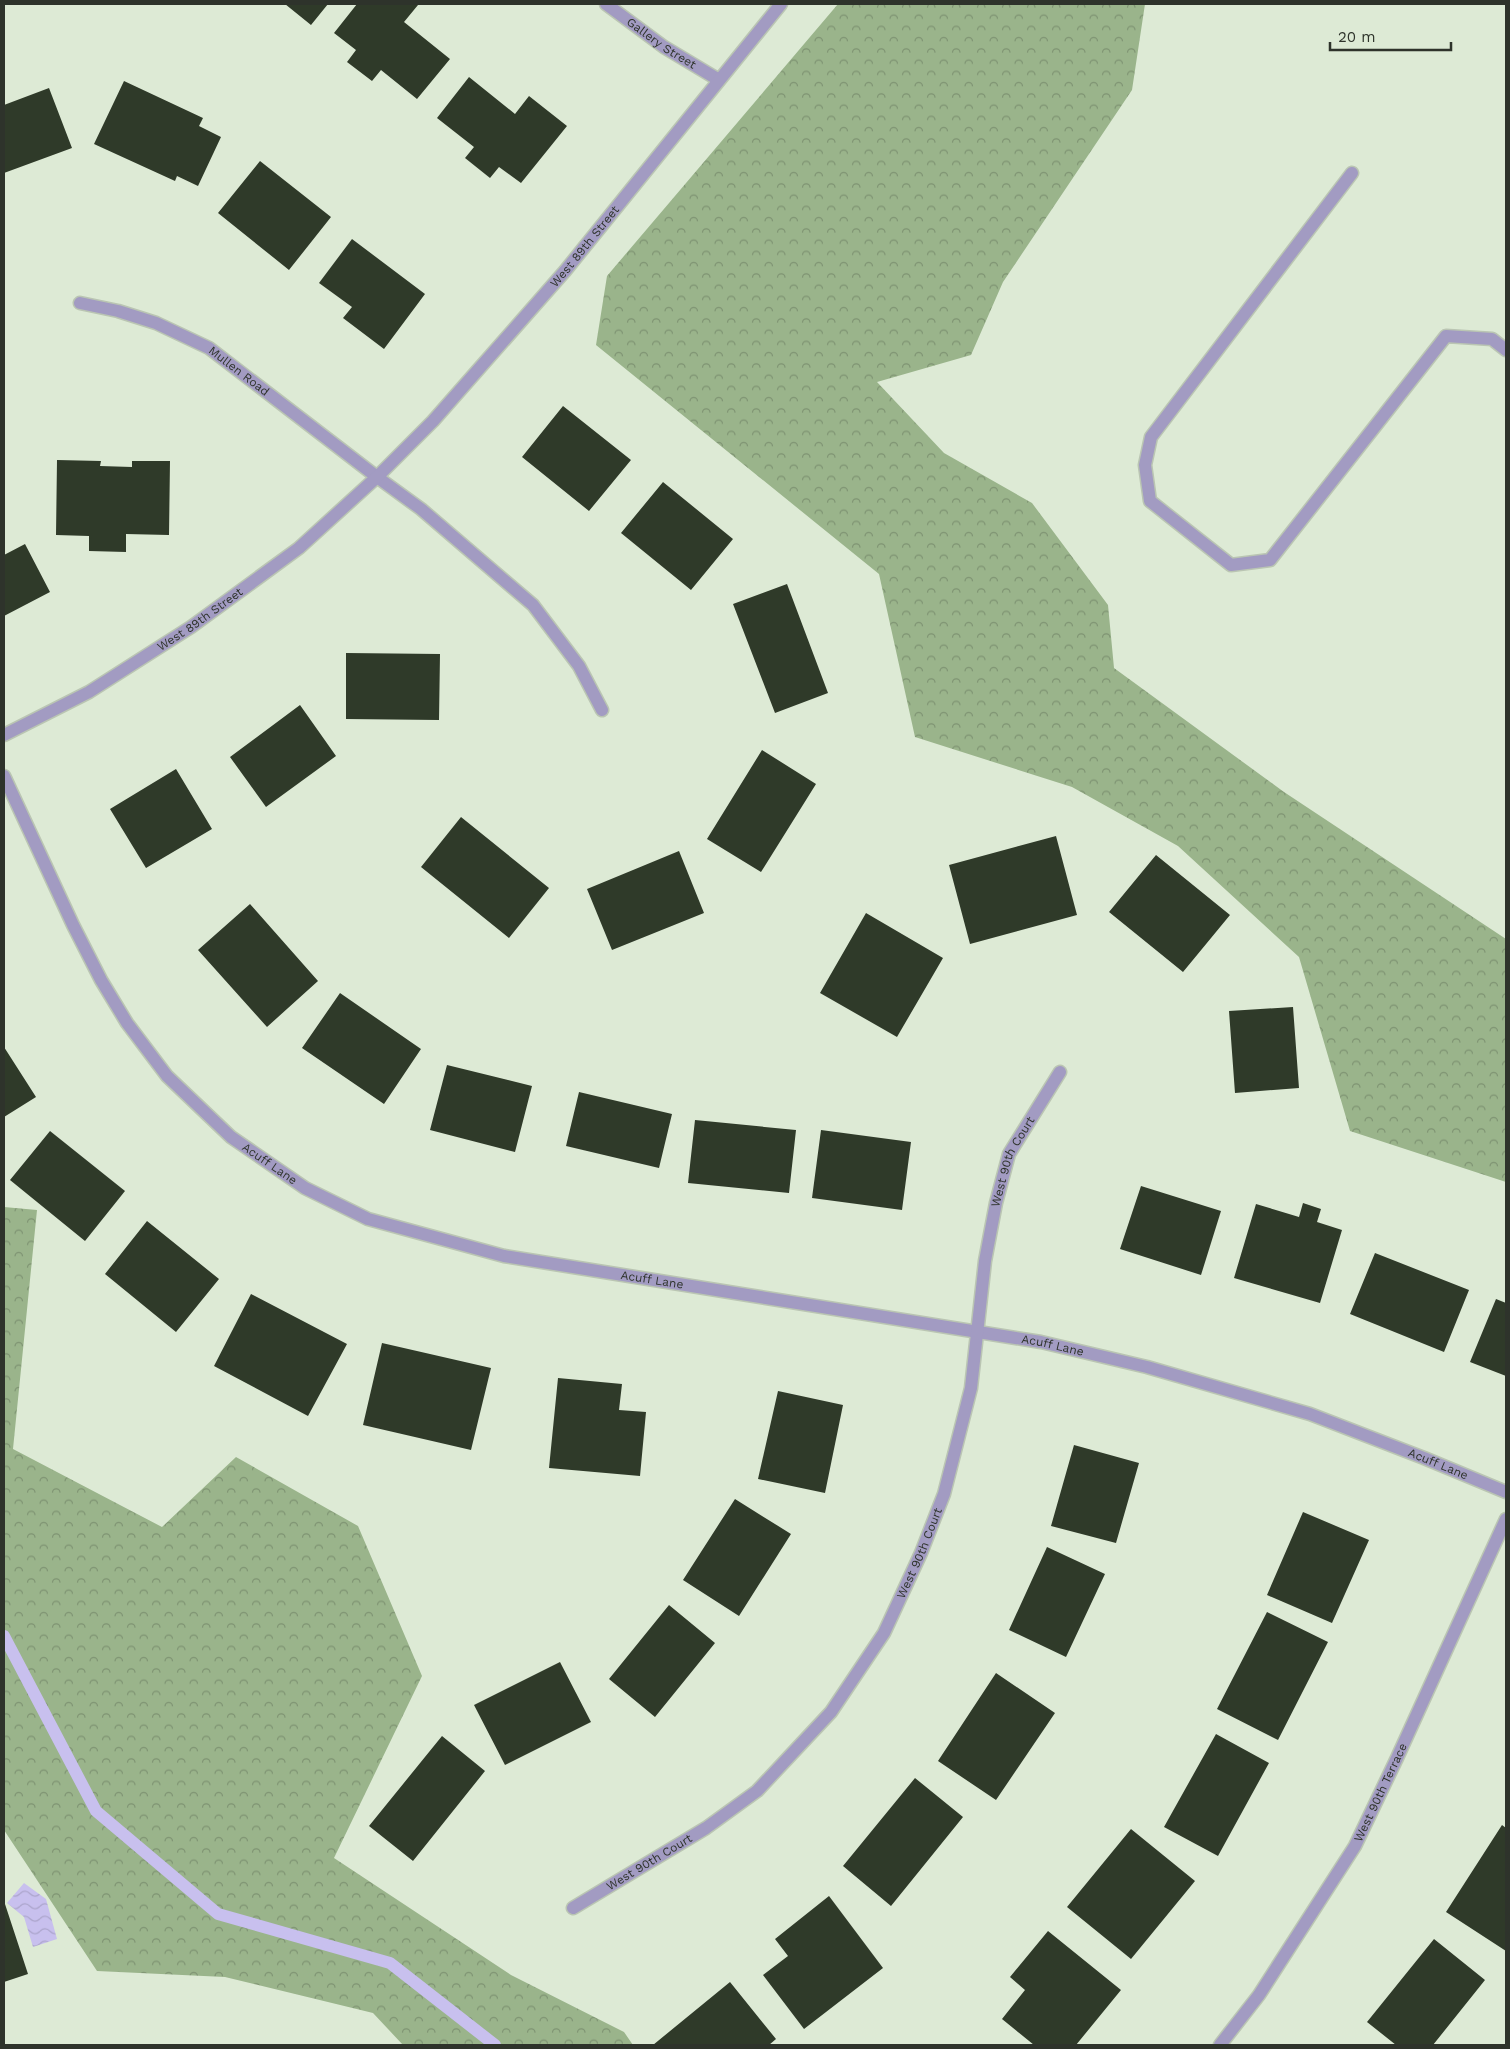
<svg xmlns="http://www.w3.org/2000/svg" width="1510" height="2049" font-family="'Work Sans',sans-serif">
<defs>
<pattern id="forest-crowns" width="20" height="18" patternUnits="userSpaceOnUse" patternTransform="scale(1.25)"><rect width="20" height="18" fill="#9ab48b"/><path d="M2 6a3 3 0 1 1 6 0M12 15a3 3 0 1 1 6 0" fill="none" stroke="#7e9372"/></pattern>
<pattern id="water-waves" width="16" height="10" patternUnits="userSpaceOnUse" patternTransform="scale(1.25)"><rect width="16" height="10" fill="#c8c0ee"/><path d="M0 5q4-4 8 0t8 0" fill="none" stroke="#aca5cc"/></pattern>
</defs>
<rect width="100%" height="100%" fill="#ddead5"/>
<path fill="url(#forest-crowns)" d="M838,4h307l-13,86 -129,192 -32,73 -94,27 67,71 88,50 76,102 6,63 170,124 222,147v243l-156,-51 -51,-174 -121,-111 -106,-59 -157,-50 -36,-163 -283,-229 11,-69z
M4,1207l33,3 -24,239 149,78 74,-70 122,69 64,150 -88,182 177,117 113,57 9,13h-230l-30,-32 -148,-36 -128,-6 -93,-141z"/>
<path fill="url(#water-waves)" d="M24,1883l22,16 11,40 -24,8 -9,-30 -17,-14z"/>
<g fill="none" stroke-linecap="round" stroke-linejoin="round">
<path stroke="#c8c0ee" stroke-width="12" d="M4,1636l92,175 122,103 172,49 105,82"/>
</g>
<path fill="#2f3a29" d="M285,4h43l-17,21z
M357,4l61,1 -14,17 46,37 -33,40 -36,-29 -9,11 -25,-19 9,-12 -22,-17z
M469,77l46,37 14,-18 38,30 -46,57 -22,-16 -9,11 -25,-20 9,-11 -37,-29z
M124,81l79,37 -4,8 22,11 -23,49 -21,-10 -2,5 -81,-37z
M49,88l23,60 -68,25v-68z
M260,161l71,56 -42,53 -71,-57z
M352,239l73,55 -41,55 -41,-31 9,-11 -33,-24z
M563,406l68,54 -42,51 -67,-54z
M57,460l44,1 -1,5 32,1v-6h38l-1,74 -43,-1v18l-37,-1v-15l-33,-1z
M663,482l70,57 -42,51 -70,-57z
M25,544l25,48 -46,24v-61z
M787,584l41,109 -53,20 -42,-109z
M346,653l94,1 -1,66 -93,-1z
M300,705l36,51 -70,51 -36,-50z
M762,750l54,34 -55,88 -54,-33z
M176,769l36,60 -66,39 -36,-59z
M461,817l88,71 -40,50 -88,-71z
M1056,836l21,79 -107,29 -21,-79z
M679,851l25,62 -92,37 -25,-61z
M1156,855l74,60 -47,57 -74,-60z
M250,904l68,77 -51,46 -69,-77z
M866,913l77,45 -46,79 -77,-44z
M340,993l81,56 -37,55 -82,-56z
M1293,1007l6,81 -64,5 -6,-82z
M4,1047l32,50 -32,20z
M447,1065l85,21 -17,66 -85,-22z
M579,1092l93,22 -13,54 -93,-22z
M695,1120l101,10 -7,63 -101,-10z
M821,1130l90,12 -9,68 -90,-12z
M50,1131l75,60 -40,50 -75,-61z
M1141,1186l80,25 -20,64 -81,-26z
M1303,1203l18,6 -4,13 25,8 -22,73 -86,-25 22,-74 43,13z
M147,1221l72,58 -43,53 -71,-58z
M1375,1253l94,37 -25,62 -94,-38z
M251,1294l96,50 -39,72 -94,-50z
M1496,1299l10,4v73l-36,-14z
M382,1343l109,25 -20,82 -108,-25z
M558,1378l64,6 -3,26 27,2 -6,64 -91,-8z
M778,1391l65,14 -18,88 -67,-14z
M1074,1445l65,18 -23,80 -65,-17z
M735,1499l56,35 -52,82 -56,-36z
M1303,1512l66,28 -37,83 -65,-28z
M1047,1547l58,27 -39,83 -57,-27z
M669,1605l46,38 -60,74 -46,-38z
M1267,1612l61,30 -50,98 -61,-31z
M560,1662l31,60 -86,43 -31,-60z
M996,1673l59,40 -59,87 -58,-39z
M1216,1734l53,29 -51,93 -54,-29z
M442,1736l43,35 -72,90 -44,-35z
M915,1778l48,39 -72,89 -48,-40z
M1502,1825l4,3v123l-60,-39z
M1131,1829l64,52 -64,78 -64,-52z
M829,1896l54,72 -79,61 -41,-54 25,-19 -13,-17z
M4,1901l24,73 -24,8z
M1048,1931l73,59 -45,55h-42l-32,-26 23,-29 -15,-13z
M1434,1939l51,41 -52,65h-37l-29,-23z
M730,1982l46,57 -7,6h-116z"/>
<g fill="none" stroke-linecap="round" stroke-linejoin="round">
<defs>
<g id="minor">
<path id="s1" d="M606,4l58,43 55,33"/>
<path d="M1352,173l-201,264 -6,28 5,36 81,64 39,-5 176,-224 46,3 14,11"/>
<path id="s2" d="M80,303l38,8 38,12 53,25 168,129 44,32 112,96 46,61 23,44"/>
<path id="s3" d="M4,735l85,-43 102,-65 108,-79 78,-71 56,-56 132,-150 216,-267"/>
<path id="s4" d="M4,776l69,149 28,55 26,43 40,53 64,61 74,51 63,31 136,37 537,86 106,25 163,47 114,44 82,34"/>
<path id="s5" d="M573,1908l133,-80 51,-37 74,-79 53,-79 37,-80 23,-59 27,-106 14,-127 11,-58 13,-49 51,-82"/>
<path id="s6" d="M1220,2045l39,-50 96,-149 42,-88 109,-239"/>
</g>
</defs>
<use href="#minor" stroke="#bac5b3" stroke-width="15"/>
<use href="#minor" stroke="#a29bc2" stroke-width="12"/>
</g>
<g text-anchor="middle" stroke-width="5" stroke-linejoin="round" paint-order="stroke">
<g font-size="12" fill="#2e332b" stroke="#ddead5">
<text dy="4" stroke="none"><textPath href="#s1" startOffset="68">Gallery Street</textPath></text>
<text dy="4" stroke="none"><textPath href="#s3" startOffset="766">West 89th Street</textPath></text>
<text dy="4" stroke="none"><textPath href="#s2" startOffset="175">Mullen Road</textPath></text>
<text dy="4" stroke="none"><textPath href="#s3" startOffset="228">West 89th Street</textPath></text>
<text dy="4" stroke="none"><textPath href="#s4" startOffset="478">Acuff Lane</textPath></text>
<text dy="4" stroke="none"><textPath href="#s5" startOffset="914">West 90th Court</textPath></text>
<text dy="4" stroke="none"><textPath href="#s4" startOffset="882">Acuff Lane</textPath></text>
<text dy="4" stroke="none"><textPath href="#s4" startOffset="1288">Acuff Lane</textPath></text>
<text dy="4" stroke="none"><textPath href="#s4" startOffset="1692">Acuff Lane</textPath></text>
<text dy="4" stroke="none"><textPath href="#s5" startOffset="509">West 90th Court</textPath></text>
<text dy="4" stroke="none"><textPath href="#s6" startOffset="300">West 90th Terrace</textPath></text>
<text dy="4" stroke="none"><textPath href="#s5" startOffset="89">West 90th Court</textPath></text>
</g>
</g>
<rect width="1510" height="2049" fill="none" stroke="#2e332b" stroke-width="10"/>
<path d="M1330 42v8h121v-8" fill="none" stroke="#2e332b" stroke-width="2.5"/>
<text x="1338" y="42" font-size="15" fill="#2e332b" stroke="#ddead5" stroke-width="4" paint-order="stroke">20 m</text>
</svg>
